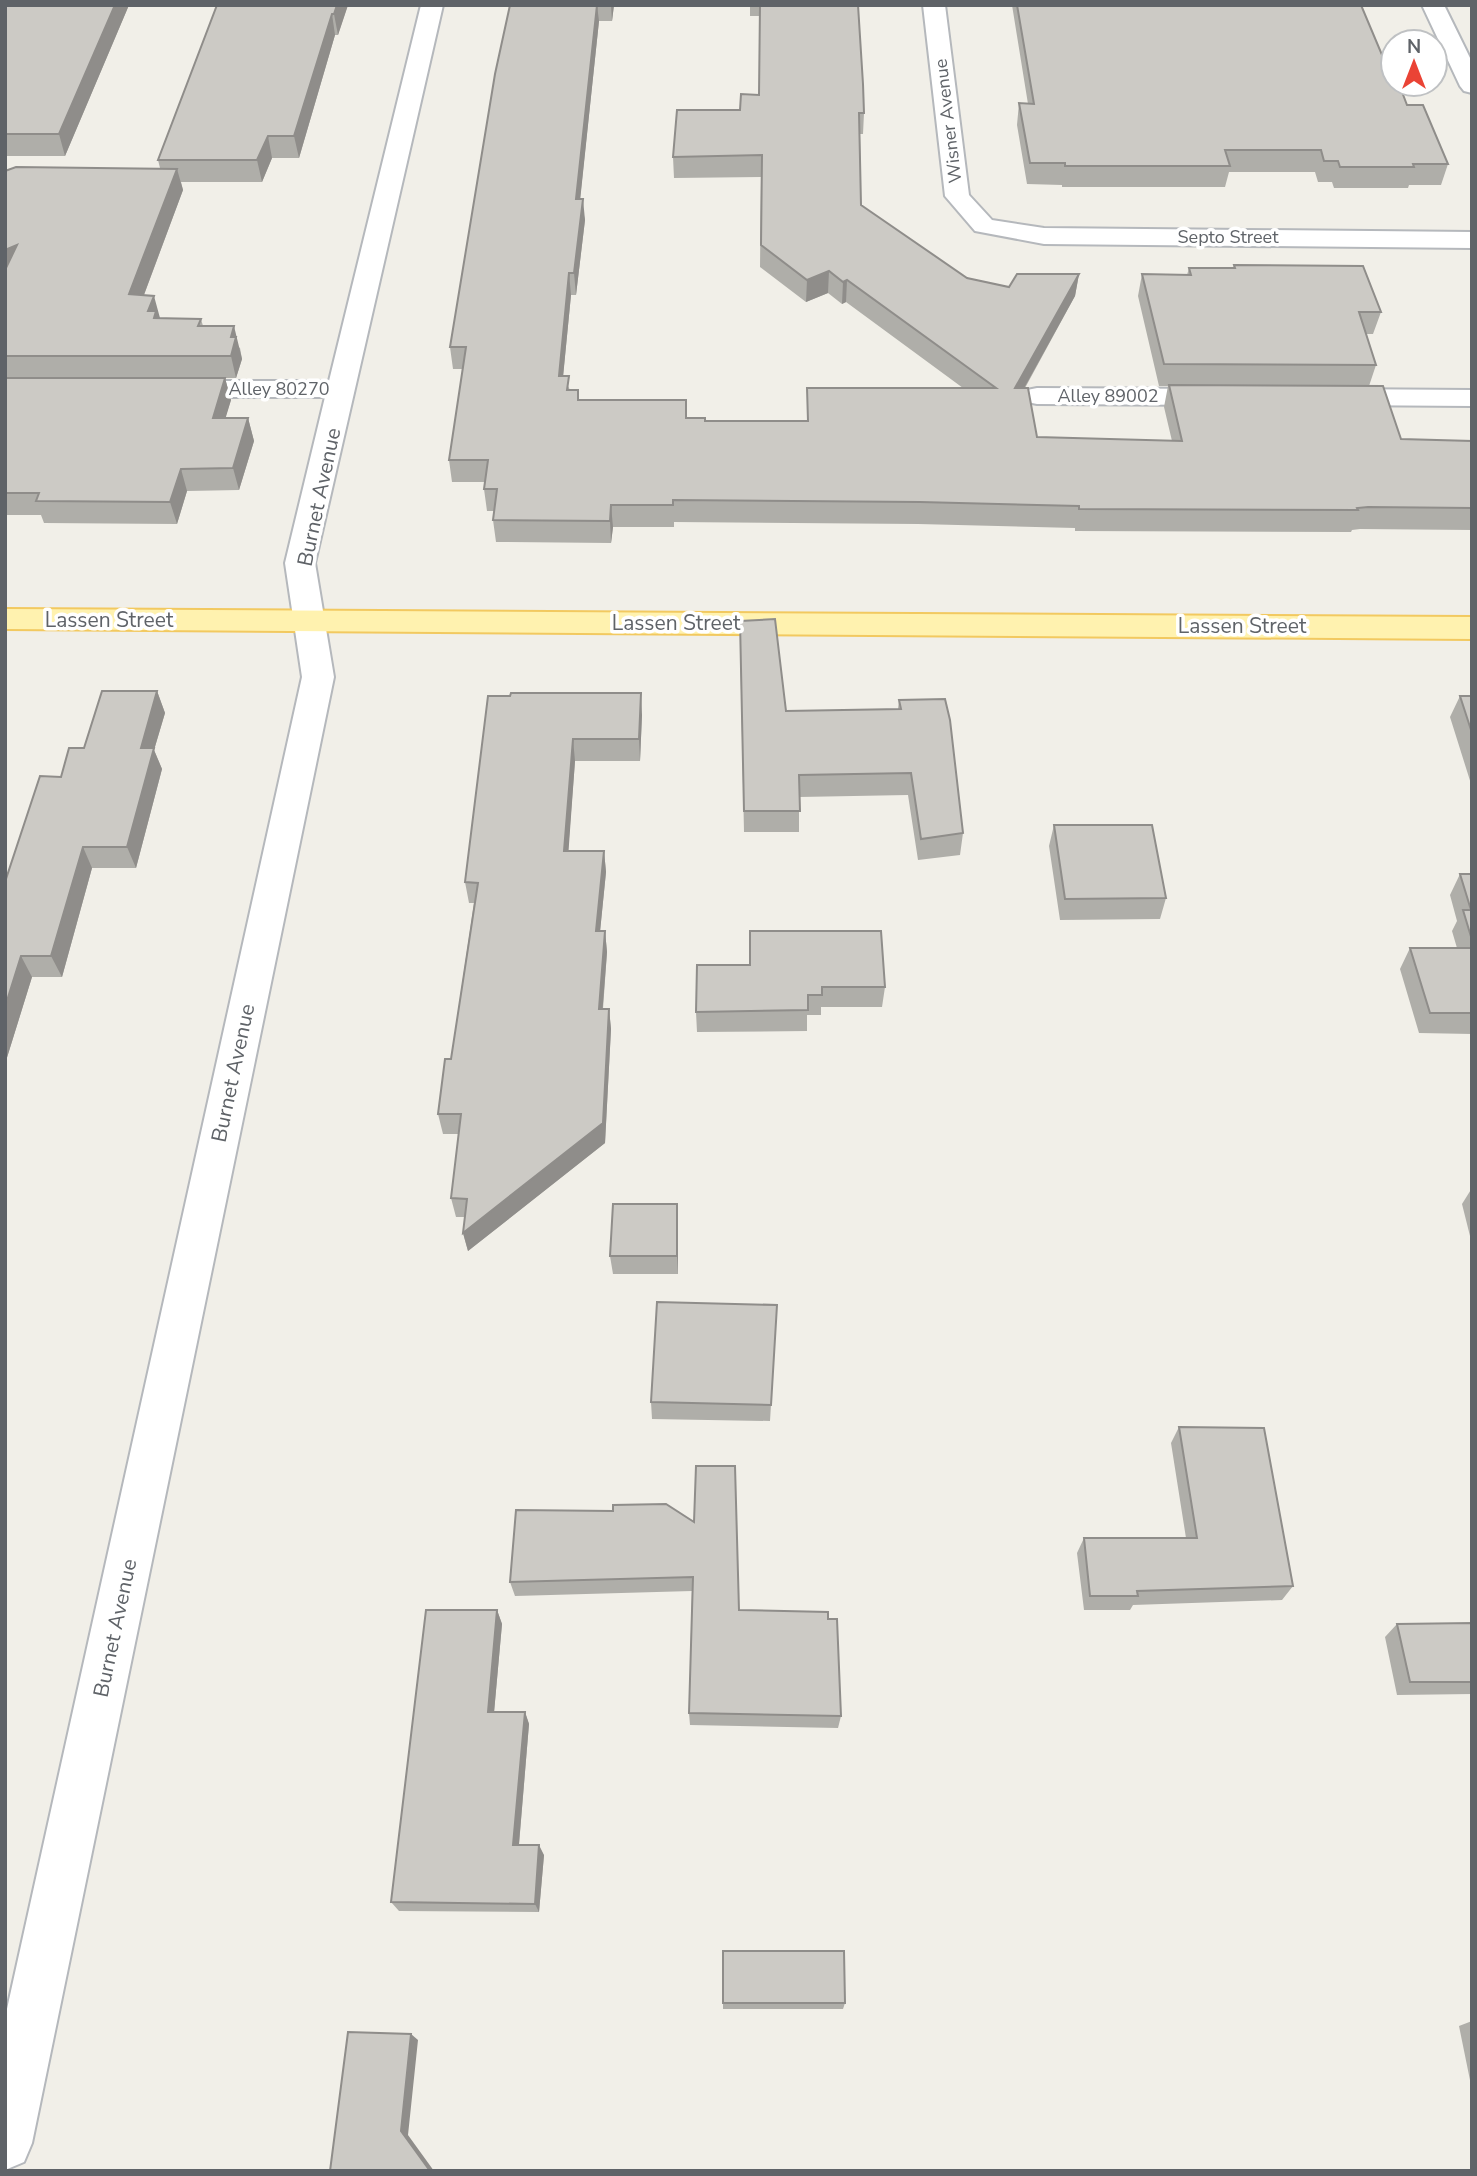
<svg xmlns="http://www.w3.org/2000/svg" width="1477" height="2176" font-family="'Nunito Sans',sans-serif">
<rect width="100%" height="100%" fill="#f1efe8"/>
<g fill="none" stroke-linecap="round" stroke-linejoin="round">
<defs>
<path id="minor" d="M421,5h22l-128,558 19,114 -302,1466 -8,19 -19,8v-152l297,-1341 -17,-114 40,-166h-150l-10,-2 -4,-6 4,-6 10,-2h154z
M923,5h22l24,190 23,25 52,8 428,4v16l-428,-4 -69,-13 -30,-35z
M1422,5h22l28,57v31l-8,-2 -4,-5z
M1037,388l181,1 10,2 4,6 -4,6 -10,2 -181,-1 -10,-2 -4,-6 4,-6z
M1334,389l138,1v16l-138,-1 -10,-2 -4,-6 4,-6z"/>
<path id="major" d="M5,609l1467,8v22l-1467,-10z"/>
</defs>
<use href="#minor" stroke="#b5b8bc" stroke-width="4"/>
<use href="#major" stroke="#f2c960" stroke-width="4"/>
<use href="#minor" fill="#fff" fill-rule="evenodd"/>
<use href="#major" fill="#fff2af" fill-rule="evenodd"/>
</g>
<path fill="#afaea9" d="M5,5h124l-64,151h-60z
M217,5h131l-10,30h-3l-36,123h-27l-10,24h-81l2,8 -39,105 16,23 41,1 2,7 37,22 2,11 -6,19h-11l6,22 -6,18h23l6,23 -15,49 -52,1 -10,33 -133,-1 -3,-8h-36v-344l155,-3 -2,-8z
M510,5h104l-2,16h-13l-19,178 5,21 -9,75h-5l-8,81 7,14 9,10h107l1,18 18,3h102v-33h156l-117,-86 -4,2 -14,-11 -22,9 -46,-35 1,-90 -87,1 -1,-21 67,-47 19,-15 1,-79h-10v-11h108l6,108 -1,21h-3l1,71 106,73 42,9 70,-13 -4,22 -50,92 12,49 135,4 -8,-34 4,-21h-9l-21,-90 4,-22 45,1 2,-7h44l1,-3 147,47 -8,22h-7l10,31 -7,21 32,53 71,2v89l-112,-1 -8,1 -1,2 -276,-1v-3l-157,-4 -244,-2v5h-61l-2,16 -115,-1 -3,-22 1,-9h-7l-3,-22 1,-7h-33l-3,-22 14,-91h-10l-3,-22z
M1012,5h349l32,76 14,24 41,59 -7,21h-32l-1,3h-74l-2,-6h-14l-3,-10h-86l-4,15h-163v-2l-35,-1 -10,-59 2,-22 9,1z
M740,643l46,68 112,-2 1,-9 64,133 -3,22 -42,5 -10,-65 -109,2v35h-55z
M157,691l8,22 -11,37 8,19 -26,99h-44l-30,109h-30l-27,87v-182l56,-105 23,-29z
M488,696l154,19 -2,46h-65l-7,90h36l2,21 -6,59h5l2,21 -4,57h6l2,20 -6,114 -137,108 -5,-18 2,-16h-9l-5,-19 8,-64h-16l-5,-20 13,-55 23,-156h-5l-4,-21z
M1460,696h12v91l-22,-70z
M1054,825l112,73 -6,21 -100,1 -11,-74z
M1460,874h12v160l-53,-1 -19,-64 10,-21h47l-5,-17 5,-10 -7,-26z
M749,965l136,22 -3,20h-61v8h-14v16l-110,1 -1,-20z
M1472,1188v56l-10,-40z
M678,1222v52h-65l-3,-18z
M777,1305l-7,116 -118,-2 -1,-17z
M1179,1427l114,159 -11,14 -149,5 -3,5h-46l-7,-57 7,-15h102l-15,-95z
M613,1511l126,99 89,9 13,97 -3,12 -148,-3 -1,-12 3,-122 -177,5 -5,-14z
M497,1610l5,14 -8,88h31l4,12 -10,121 25,10 -5,57 -140,-1 -8,-9z
M1472,1623v71l-75,1 -12,-58 12,-13z
M723,1951l122,52 -2,6h-120z
M1472,2021v69l-13,-64z"/>
<path fill="#8f8d8a" d="M115,5h14l-64,151 -6,-22z
M337,5h11l-10,30 -4,-21z
M597,5l2,16 -21,199 -2,-21z
M611,5h3l-2,16z
M332,14l3,21 -36,123 -5,-22z
M268,136l4,22 -10,24 -5,-22z
M177,169l6,21 -47,126 -7,-22z
M583,199l2,21 -9,75 -2,-22z
M17,245l-12,30v-25z
M829,271l-1,22 -22,9 1,-22z
M569,273l2,22 -10,103 -2,-22z
M1079,274l-4,22 -63,114 3,-22z
M847,280l-1,22 -4,2 1,-22z
M154,296l6,22 2,16 -14,-23z
M234,326l8,33 -6,19 -5,-22v-19z
M225,378l6,22 -12,40 -6,-22z
M248,418l6,23 -15,49 -6,-22z
M181,469l6,22 -10,33 -7,-22z
M611,505l2,22 -2,16 -1,-22z
M157,691l8,22 -11,37 8,19 -26,99 -9,-21 14,-99z
M641,693l1,22 -2,46 -1,-22z
M573,739l2,22 -8,111 -3,-21z
M83,847l9,21 -30,109 -11,-21z
M604,851l2,21 -8,80 -2,-21z
M605,931l2,21 -6,77 -2,-20z
M21,956l11,21 -27,87v-57z
M609,1009l2,20 -6,114 -137,108 -5,-18z
M677,1204l1,18v52l-1,-18z
M497,1610l5,14 -9,100 -5,-12z
M525,1712l4,12 -11,131 -5,-10z
M539,1845l5,10 -5,57 -4,-8z
M411,2034l7,6 -10,95 26,36h-4l-29,-40z"/>
<path fill="#cccac5" stroke="#8f8d8a" stroke-width="2" d="M5,5h110l-56,129h-54z
M217,5h120l-3,9h-2l-38,122h-26l-11,24h-99z
M510,5h87l-21,194h7l-9,74h-5l-10,103h10l-2,14h11v10h108v18h19v3h103l-1,-33h189l-149,-108 -4,2 -14,-11 -22,9 -46,-35 1,-90 -89,2 4,-47h63l1,-16 18,1 1,-90h98l5,79 1,29h-5l2,92 106,73 42,9 8,-13h62l-64,114h13l9,49 145,4 -13,-56 214,1 18,53 71,2v67l-104,-1 -11,1 1,2 -279,-1v-3l-159,-4 -247,-2v5h-62l-1,16 -117,-1 4,-31h-13l4,-29h-39l17,-113h-16l45,-273z
M1017,5h344l32,76v3h6l8,21h16l25,59h-35l1,3h-74l-2,-6h-14l-3,-11h-96l5,16h-165v-3h-35l-11,-60 15,1z
M16,167l161,2 -48,125 25,2 -6,15h8l-2,7 47,1 -3,7h36l-3,11h5l-5,19h-226v-86l12,-25 -12,5v-79z
M1234,265l129,1 18,46h-22l17,53 -212,-1 -22,-90 49,1 -2,-7h46z
M5,378h220l-12,40h35l-15,50 -52,1 -11,33 -134,-1 3,-8h-34z
M775,619l11,92 115,-2 -2,-9 46,-1 5,21 13,113 -42,6 -10,-66 -112,2 1,36h-56l-4,-190z
M102,691h55l-16,57h13l-27,99h-44l-32,109h-30l-16,51v-125l35,-106 21,1 8,-29h15z
M511,693h130l-2,46h-66l-9,112h40l-8,80h9l-6,78h10l-6,114 -140,110 4,-34 -16,-1 10,-84h-23l7,-55h6l27,-176 -13,-1 23,-186h22z
M1460,696h12v37z
M1054,825h98l14,73 -101,1z
M1460,874h12v66l-9,-30h8z
M750,931h131l4,56h-63v8h-14v15l-112,2 1,-47h53z
M1410,948h62v65h-42z
M613,1204h64v52h-67z
M657,1302l120,3 -6,100 -120,-3z
M1179,1427l85,1 29,158 -156,5 1,5h-48l-6,-58h113z
M696,1466h39l4,144 89,2v7h9l4,97 -152,-3 4,-136 -183,5 6,-72 97,1v-6l53,-1 28,18z
M426,1610h71l-9,102h37l-12,133h26l-4,59 -144,-2z
M1472,1623v59h-62l-13,-58z
M723,1951h121l1,52h-122z
M348,2032l63,2 -10,97 29,40h-100z"/>
<g text-anchor="middle" stroke-width="7" stroke-linejoin="round" paint-order="stroke">
<g font-size="18" fill="#5f6368" stroke="#fff">
<text transform="translate(948 121) rotate(-97)" y="6">Wisner Avenue</text>
<text x="1228" y="243">Septo Street</text>
<text x="279" y="395">Alley 80270</text>
<text x="1108" y="402">Alley 89002</text>
</g>
<g font-size="21" fill="#5f6368" stroke="#fff">
<text transform="translate(319 497) rotate(-78)" y="7">Burnet Avenue</text>
<text x="109" y="627">Lassen Street</text>
<text x="676" y="630">Lassen Street</text>
<text x="1242" y="633">Lassen Street</text>
<text transform="translate(233 1073) rotate(-78)" y="7">Burnet Avenue</text>
<text transform="translate(115 1628) rotate(-78)" y="7">Burnet Avenue</text>
</g>
</g>
<rect width="1477" height="2176" fill="none" stroke="#5f6368" stroke-width="14"/>
<g transform="translate(1414 63)"><circle r="33" fill="#ffffff" stroke="#bfc1c3" stroke-width="2"/>
<path d="M0-5L12 26L0 18L-12 26Z" fill="#ea4335"/>
<text y="-10" font-size="19" font-weight="bold" text-anchor="middle" fill="#5f6368">N</text>
</g>
</svg>
